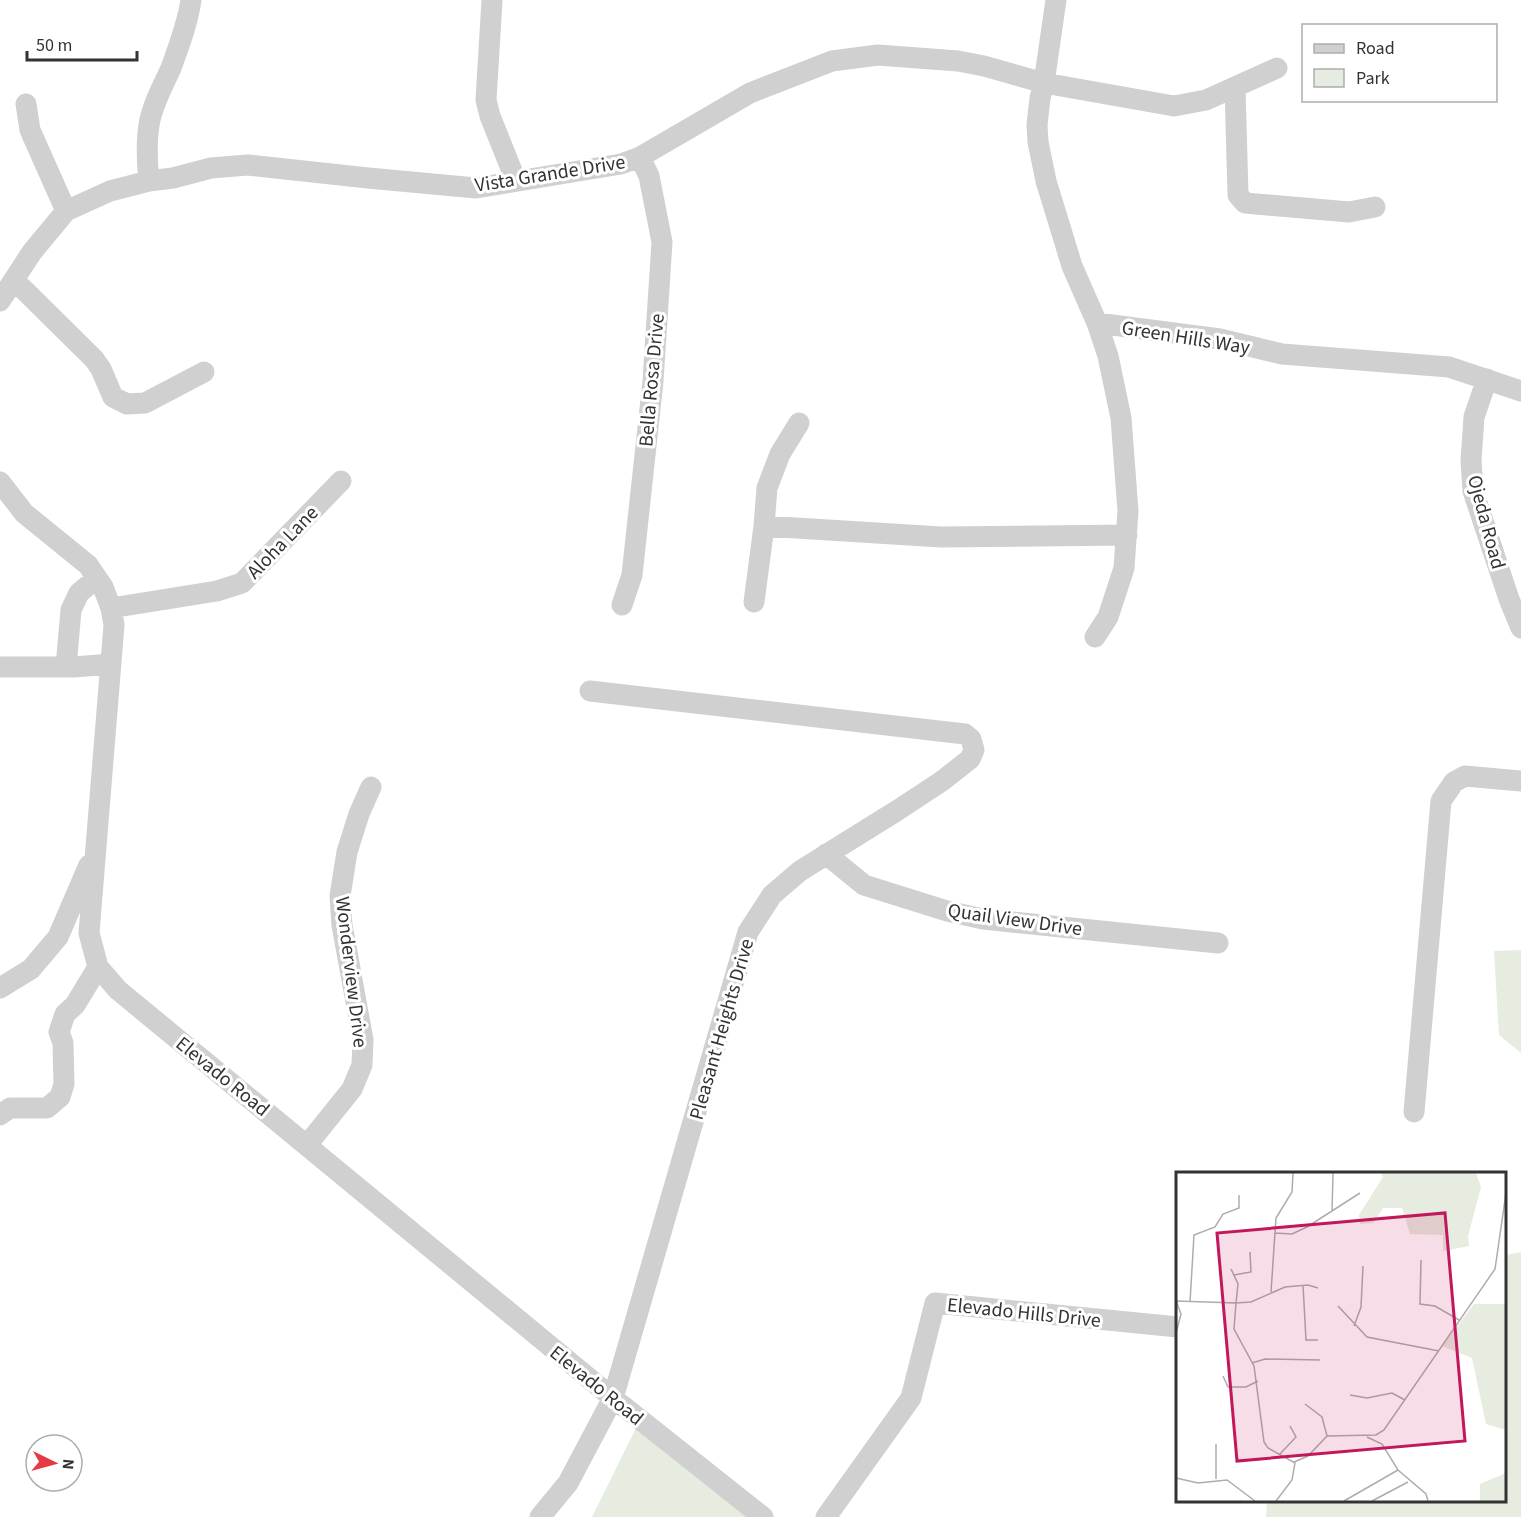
<svg xmlns="http://www.w3.org/2000/svg" width="1521" height="1517" font-family="'Source Sans 3',sans-serif">
<rect width="100%" height="100%" fill="#fff"/>
<path fill="#e6ecdf" d="M1521,950v103l-22,-18 -5,-84z
M1521,1252v265h-255l1,-16 237,-1 1,-245z
M640,1420l108,97h-156z"/>
<g fill="none" stroke-linecap="round" stroke-linejoin="round">
<path stroke="#d0d0d0" stroke-width="21" d="M492,0l-6,100 4,16 26,65
M1235,87l3,108 7,8 104,9 26,-5
M26,104l4,26 36,81
M149,181c-2,-19 -3,-37 0,-56 3,-20 14,-39 22,-57 8,-22 17,-46 20,-68
M14,280l80,79 7,10 12,28 14,7 18,-1 59,-31
M0,301l32,-49 34,-41 44,-20 39,-10 24,-3 38,-10 37,-3 120,13 108,10 145,-24 19,-7 110,-64 82,-32 46,-6 80,6 26,5 60,17 12,-83
M1097,323l123,16 62,15 167,13 72,24
M1487,379l-13,38 -3,44 2,30 36,108 12,29
M0,482l24,31 64,52 15,22 8,21 3,17 -25,308 9,34 20,23 495,408 150,119
M764,526l3,-38 13,-34 19,-31
M754,602l10,-76 177,11 186,-2
M622,605l10,-30 21,-194 9,-139 -13,-66 -9,-19
M111,608l106,-17 25,-8 99,-102
M1095,637l13,-20 16,-49 4,-57 -7,-93 -13,-62 -11,-33 -25,-57 -26,-85 -8,-39 -1,-17 3,-27 4,-15 130,23 32,-6 71,-32
M0,667h74l37,-3
M66,667l5,-57 8,-17 18,-15
M826,854l38,31 83,26 36,8 235,24
M0,988l31,-19 27,-32 31,-72
M1414,1112l27,-311 13,-19 11,-6 56,5
M0,1115l10,-7h37l13,-11 4,-13 -1,-41 -4,-11 6,-18 10,-9 23,-38
M307,1145l45,-56 10,-24 1,-25 -21,-115 -2,-29 7,-44 12,-38 12,-27
M540,1517l28,-34 45,-85 135,-466 24,-37 28,-24 98,-61 44,-29 28,-22 4,-9 -3,-11 -6,-5 -375,-43
M826,1517l85,-119 24,-95 243,24"/>
</g>
<g text-anchor="middle" stroke-width="6" stroke-linejoin="round" paint-order="stroke">
<g font-size="20" fill="#333" stroke="#fff">
<text transform="translate(550 173) rotate(-9)" y="7">Vista Grande Drive</text>
<text transform="translate(1186 337) rotate(9)" y="7">Green Hills Way</text>
<text transform="translate(651 380) rotate(-85)" y="7">Bella Rosa Drive</text>
<text transform="translate(1487 522) rotate(75)" y="7">Ojeda Road</text>
<text transform="translate(282 542) rotate(-46)" y="7">Aloha Lane</text>
<text transform="translate(1015 919) rotate(8)" y="7">Quail View Drive</text>
<text transform="translate(352 972) rotate(83)" y="7">Wonderview Drive</text>
<text transform="translate(721 1029) rotate(-74)" y="7">Pleasant Heights Drive</text>
<text transform="translate(223 1076) rotate(39)" y="7">Elevado Road</text>
<text transform="translate(1024 1312) rotate(6)" y="7">Elevado Hills Drive</text>
<text transform="translate(597 1385) rotate(39)" y="7">Elevado Road</text>
</g>
</g>
<g transform="translate(1176 1172)">
<rect width="330" height="330" fill="#fff"/>
<path d="M205,1h95l5,14 -13,49 1,10 -26,5v-16l-33,-1 -8,-26h-19l-10,15 -13,1 -1,-9 24,-38zM298,132h32v126l-20,-6 -14,-66 -30,-12zM330,301v28h-26v-17z" fill="#e6ecdf"/>
<path fill="none" stroke="#adadad" stroke-width="1.5" d="M156,39l1,-38M99,61l17,1 15,-7 53,-34M245,88l-1,44 15,2 24,14M55,97l7,15 -2,19 15,-1 34,-15 23,-2 10,3M58,103l17,-3 -1,-20M127,113l3,55h12M95,120l5,-74 16,-26 1,-19M0,129l60,2 -2,26 20,37 10,76 4,6 27,15 -3,17 -16,21M0,129l5,13 -5,19M14,130l4,-67 21,-8 8,-13 16,-6v-13M162,134l29,31 72,14M178,154l7,-19 2,-41M76,191l13,-4 55,1M47,204l5,11h18l12,-6M174,223l17,3 25,-5 13,7M129,232l17,13 5,19M191,265l15,7 16,26 28,24 2,7M40,272v35M103,283l17,-18 -6,-11M118,290l14,-6 19,-20 49,-1 8,-5 111,-161 11,-76M0,306l22,5 29,-3 28,21M168,329l54,-31M196,329l36,-19"/>
<path fill="#c2185b" fill-opacity="0.15" stroke="#c2185b" stroke-width="3" d="M269,41l20,228 -228,20 -20,-228z"/>
<rect width="330" height="330" fill="none" stroke="#333" stroke-width="3"/>
</g>
<rect x="1302" y="24" width="195" height="78" fill="#ffffff" stroke="#adadad" stroke-width="1.5"/>
<rect x="1314" y="44" width="30" height="9" fill="#d0d0d0" stroke="#adadad" stroke-width="1.5"/>
<text x="1356" y="54" font-size="18" fill="#333333">Road</text>
<rect x="1314" y="69" width="30" height="18" fill="#e6ecdf" stroke="#adadad" stroke-width="1.5"/>
<text x="1356" y="84" font-size="18" fill="#333333">Park</text>
<g transform="translate(54 1463) rotate(95)"><circle r="28" fill="#ffffff" stroke="#adadad" stroke-width="1.5"/>
<path d="M0-4.5L10 22L0 15L-10 22Z" fill="#e63946"/>
<text y="-9" font-size="16" font-weight="bold" text-anchor="middle" fill="#333333">N</text>
</g>
<path d="M27 51v9h110v-9" fill="none" stroke="#333333" stroke-width="3"/>
<text x="36" y="51" font-size="18" fill="#333333" stroke="#ffffff" stroke-width="4.5" paint-order="stroke">50 m</text>
</svg>
